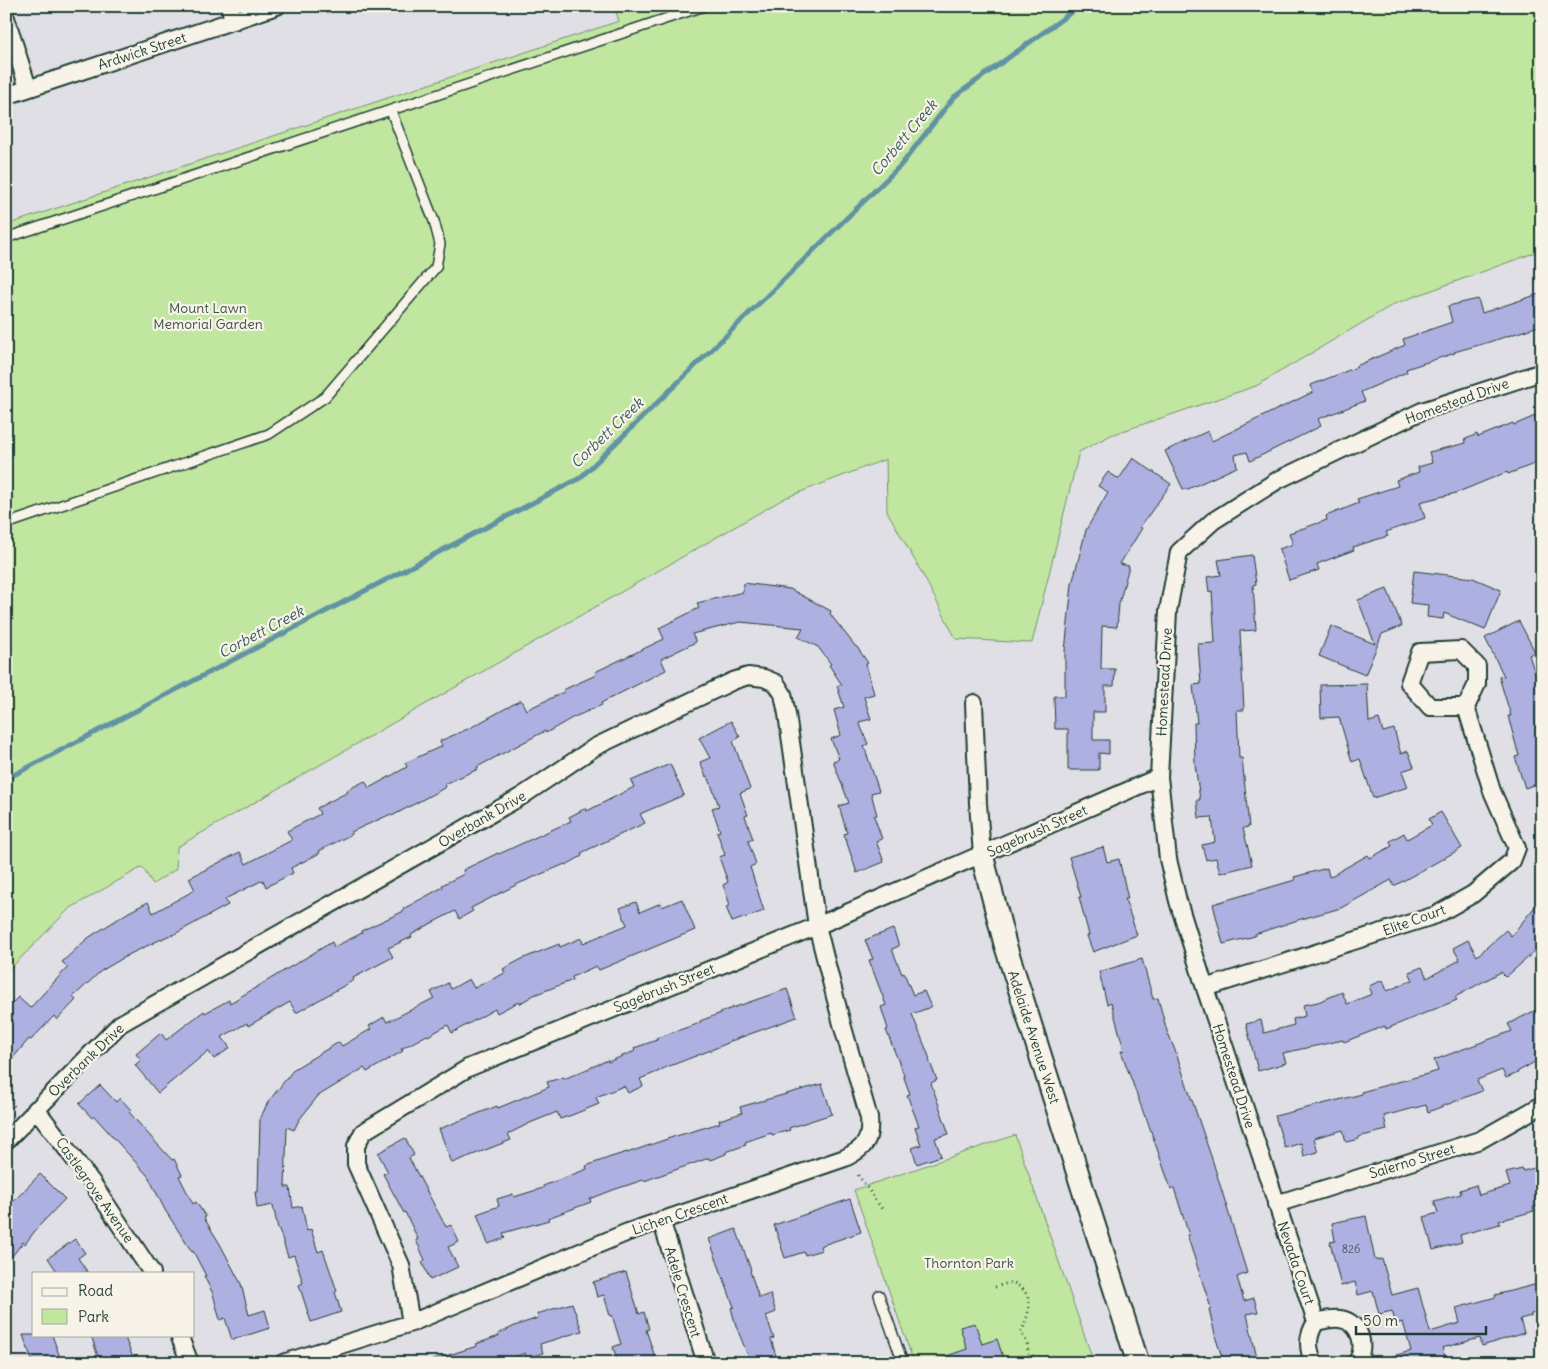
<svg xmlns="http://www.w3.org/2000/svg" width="1548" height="1369" font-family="Delius,sans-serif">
<rect width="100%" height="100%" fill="#e1dfe6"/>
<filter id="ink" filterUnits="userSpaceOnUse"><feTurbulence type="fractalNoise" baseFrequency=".02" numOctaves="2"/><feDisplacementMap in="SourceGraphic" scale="10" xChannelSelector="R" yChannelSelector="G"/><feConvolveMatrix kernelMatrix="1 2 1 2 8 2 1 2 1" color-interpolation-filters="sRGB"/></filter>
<g filter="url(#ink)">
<path fill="#c1e6a0" stroke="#70926a" d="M614,6h928v244l-148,54 -138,82 -145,49 -32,17 -47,191 -76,-4 -33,-64 -36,-64 -1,-52 -101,39 -608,349 -1,22 -23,15 -11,-17 -73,42 -63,64v-748l613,-204z
M1015,1135l79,228h-180l-60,-173z"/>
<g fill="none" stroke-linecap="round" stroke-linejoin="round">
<path stroke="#6293a4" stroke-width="5" d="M6,779l574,-301 321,-313 53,-68 126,-91"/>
</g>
<path fill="#aeb0e1" stroke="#1f3d34" d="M1542,293v32l-56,18 -32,9 1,1 -49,16 1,3 -46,20 4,9 -47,18 3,7 -71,35 -3,-9 -12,3 2,12 -49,22h-5l-18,-38 43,-20 4,10 101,-49 -2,-7 46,-18 -1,-1 49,-21 -2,-6 49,-17 -4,-16 30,-7 4,14z
M1542,413v48l-34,13 -1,-2 -51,21 -36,9 5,16 -39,14 2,4 -35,11 1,3 -37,14 2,6 -30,10 -10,-31 14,-5 -4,-11 38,-13 -1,-4 33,-13 -2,-4 41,-13 -2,-6 23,-8 -1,-5 14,-4 -3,-11 37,-9 -2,-3 13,-6 1,3 35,-14 1,2z
M1133,458l38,26 -31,43 2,1 -22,36 9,2 -10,38 -2,23 -15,-1 -1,43h14l-1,17h-9v26h-12v28h16v14l-10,-1v17h-31v-41h-13l-1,-33h11v-45l7,-67 14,-54 22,-38 -10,-6 10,-14 11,7z
M1252,555l4,29 -3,1 3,45 -16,1 4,79h-7l2,48h3l7,69 -6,1 9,37 -32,8 -4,-15 -10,2 -4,-15 13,-3 -3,-25 -13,1 -2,-18h3l-5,-36 -1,-41h3l-4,-38 8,-1 -3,-40 17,-1 -3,-52 -3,1 -2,-15 14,-2 -3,-15z
M1414,571l59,7 28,12 -16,40 -41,-17 -1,6 -16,-2 1,-12 -18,-2z
M743,583l47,6 41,22 -1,3 26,33h1l11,16 -2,1 8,30 -10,3 7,22 -12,3 9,22 -4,2 15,45 -8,2 6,22 -3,1 8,23 -6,2 8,21 -27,11 -13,-39 3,-1 -8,-27 10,-3 -16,-42 6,-2 -8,-20 10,-4 -7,-25 10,-3 -7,-21 5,-1 -13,-20 2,-1 -13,-17 -20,-10 5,-9 -63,-6 -48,12 4,8 -35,17 5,11 -65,33 1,2 -30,13 -26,15 -1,-2 -68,36 1,2 -33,15 1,3 -54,29 -1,-2 -40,18 1,2 -33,17 1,2 -29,15 2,5 -27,14 -3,-7 -38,19 3,6 -57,31 -1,-1 -40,19 -29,17 -28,26 3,3 -19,20 -3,-4 -23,24 -2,-1 -23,27v-56l12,-13 12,11 38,-41 -6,-5 26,-24 41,-26 19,-10 5,11 42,-23 -6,-12 51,-26 6,12 46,-24 -5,-9 33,-17 -3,-6 31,-16 -1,-2 18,-9 4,7 38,-21 -2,-4 37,-17 -2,-5 30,-13 51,-28 5,10 38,-18 -1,-2 33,-15 -1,-3 69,-33 -5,-11 40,-20 -2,-5 46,-11z
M1387,589l15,37 -20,8 -17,41 -46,-19 12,-30 44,18 -17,-44z
M1519,621l16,31 -6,3 13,40v5l-4,1 4,11v70l-17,6 -10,-31 4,-1 -11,-40h3l-12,-39 5,-1 -19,-38z
M1367,684l2,38 10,-3 4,13 11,-3 7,25 7,-3 6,16 -12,4 6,16 -35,11 -13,-39 -8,3 -13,-45 -18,1 -1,-33z
M731,721l9,16 -7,4 17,48 -10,4 8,22 -3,1 8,23 -5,2 8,23 -6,3 14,44 -32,11 -6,-15 4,-2 -7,-20 5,-3 -9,-25 6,-2 -8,-23 3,-1 -8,-23 7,-2 -11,-30 -2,1 -6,-15 10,-4 -11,-20z
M670,764l14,31 -44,19 5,9 -64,30 1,3 -16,9 -1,-1 -45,19 -49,25 2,3 -14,8 -4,-8 -25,13 -19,11 1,2 -24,11 5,9 -40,21 1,2 -58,33 -6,-11 -42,24 -1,-3 -25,14 8,11 -16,11 -6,-8 -50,42 -23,-28 6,-5 -5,-6 25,-21 5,7 38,-29 1,2 24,-13 1,3 102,-61 2,5 28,-14 -1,-2 43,-20 -1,-2 40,-22 -1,-2 22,-11 -1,-4 35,-17 1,1 72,-33 -2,-4 17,-9 1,3 47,-24 -3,-6z
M1441,812l21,36 -68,38 -3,-6 -50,28 -43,12 -43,14v2l-32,8 -10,-40 82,-24 -1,-3 33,-9 2,9 39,-22 2,3 22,-12 -2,-5 14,-8 3,6 25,-14 -3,-6z
M1103,847l4,15 12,-3 9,40h-3l12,36 -44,17 -6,-16 2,-1 -10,-38h2l-12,-40z
M1542,898v47l-36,32 -5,-5 -46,25 2,3 -71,29 -1,-3 -41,16 -1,-2 -60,13 3,10 -28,8 -12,-47 15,-4 3,13 30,-8 -1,-6 12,-3 -2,-11 15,-3 24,-10 5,12 25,-10 -3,-8 14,-6 4,11 26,-11 -4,-8 13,-5 5,11 33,-18 -7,-12 15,-8 9,16 29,-26 5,6z
M682,899l13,31 -96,40 -3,-4 -24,11 1,3 -39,15 -15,9 -1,-2 -21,11 -2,-4 -43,24 -4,-8 -20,11 -1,-1 -26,14 2,2 -36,21 -3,-4 -46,28 -19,24 -5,10 -7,-3 -2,60h5l3,21 9,-2 5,25 4,-2 7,23 5,-2 14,41 -2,1 6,20 -30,10 -12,-37 4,-2 -9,-28 -6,2 -9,-28h-1l-5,-24 -16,3 -2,-16h3l2,-73 8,-17 26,-33 45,-27 3,4 29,-17 -2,-3 15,-9 3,5 47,-24 -3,-6 17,-9 3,6 18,-10 5,9 31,-15 -2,-4 21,-11 35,-14 1,3 21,-9 2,5 44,-18 -7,-17 16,-6 4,10 21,-9 1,4z
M893,929l6,17 -7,3 10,25 2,-1 9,22 11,-4 7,16 -19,7 18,45 -1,1 8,20 -6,3 18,51 -14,4 6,18 -24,8 -5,-16 9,-3 -6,-18 4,-1 -12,-31 3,-1 -7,-19h1l-18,-45 2,-1 -7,-22 5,-2 -17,-45 4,-1 -8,-19z
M1142,959l11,40 5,-1 10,37h1l7,18 37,109 34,111 -10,4 7,24 10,-3 4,14 -11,2 11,49h-34l-8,-24 -7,-30 2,-1 -24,-73h2l-15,-47 -3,1 -25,-72h-1l-24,-66 3,-1 -13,-48 -4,2 -8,-32z
M787,989l10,28 -69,25v1l-22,9 -44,17v1l-22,9 3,7 -15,7 -4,-7 -28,11 3,7 -27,11 -12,4 -3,-7 -27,11 -22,11 3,6 -59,23 -13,-34 58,-23 1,2 51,-21 -2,-5 17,-5v2l44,-19v2l27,-11 -1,-3 23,-8 -1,-2 44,-15v-2l21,-8v-1z
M1536,1010l6,11v37l-25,14 1,1 -12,5 -4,-8 -25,10 5,11 -54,21 -2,-7 -42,11 3,14 -29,7 1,2 -13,3 -3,-12 -29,8 4,14 -14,4 -3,-13 -16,5 -10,-32 87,-22 -1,-2 77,-21 -4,-11 78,-29 -4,-7z
M822,1084l10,30 -43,14 1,2 -18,5 -1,-2 -26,9 1,3 -20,7v2l-16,6 -1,-2 -65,23 -1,-1 -30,10 -23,9 1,3 -43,16 1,2 -46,13 2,5 -17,6 -11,-30 22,-8 -2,-7 16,-5 1,3 29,-9v-2l44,-17 -1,-3 25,-9 16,-5v1l46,-16 47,-14 -1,-3 23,-7 -2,-6z
M100,1085l16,17 4,-4 11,12 -2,2 21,24 22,24 2,-1 8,16 -3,1 14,28 3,-2 10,15 -2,1 16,26 21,40 8,31 16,-5 5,18 -38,12 -7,-22 -5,2 -7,-26 -9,-18h2l-13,-25 -1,1 -27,-42 -17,-34 -54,-60 -2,2 -13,-14z
M405,1138l9,17 -5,3 37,69 5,-2 8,17 -11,5 10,20 -28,13 -8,-18 3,-2 -9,-20 2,-1 -13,-27 -1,1 -21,-39 5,-2 -10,-19z
M1542,1166v39l-9,2 1,4 -35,10 1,3 -40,11 2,7 -29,8 -9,-33 14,-4 -4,-12 27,-7 -1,-4 16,-5 3,10 31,-9 -4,-13 16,-4 1,2z
M40,1174l25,25 -27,28 -13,17 -2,-2 -17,22v-58l6,-7 2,2z
M850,1199l11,33 -41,14 2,4 -17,5 -1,-3 -19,6 -11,-33z
M1366,1216l9,44 7,-1 10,36 26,-7 12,44 30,-9 -4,-15 40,-11 -1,-2 47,-12v28l-11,3v2l-11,3 4,14 -42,13 -2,-8 -38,10 3,8 -25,7h-37l-1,-4 29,-8 -8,-29 -7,2 -4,-13 -13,3 -6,-23 -15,4 -3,-13 -14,4 -11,-44 5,-1 -3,-18z
M736,1229l15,41 -1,1 9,27 11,-4 6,18 -10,4 8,22 -3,1 7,24h-27l-15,-37 -5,-18 3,-1 -25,-68z
M75,1239l10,14 -7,5 10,15h-30l-10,-15z
M626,1272l13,42 5,-2 5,17 -3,1 11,33h-39l-5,-16 8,-3 -9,-29 -2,1 -6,-21 -7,2 -4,-15z
M572,1303l10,28 -42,13 3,9 -16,5 -2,-5 -28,10h-64v-3l44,-14 -1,-2 23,-8 -1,-2 19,-9 21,-7 -1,-4z
M975,1323l7,21 15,-5 8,24h-70v-3l32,-11 -7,-22z
M23,1335h29l10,28h-29z
M91,1335h33l11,28h-35z"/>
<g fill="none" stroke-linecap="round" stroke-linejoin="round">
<defs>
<path id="service" d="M6,238l698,-232
M6,524l263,-90 56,-37 111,-130 4,-23 -6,-23 -43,-110
M879,1295l24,68"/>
<path id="minor" d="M229,6l5,15
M6,18l22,70
M6,96l271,-90
M974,703l4,100 4,52
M1205,988l231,-73 37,-21 39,-33 5,-13 -25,-57 -26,-84 11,-23v-18l-16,-16 -41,2 -11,31 21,24h36
M36,1109l55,72 61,92
M6,1141l114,-117 402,-228 73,-49 138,-66 15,-5 16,2 12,5 7,11 4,20 30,212 25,98 27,94c2,23 -4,30 -24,40l-217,74 -217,91 -128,40
M1276,1204l204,-64 62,-35
M661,1220l45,143
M1316,1322l-111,-334 -27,-87 -10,-42 -9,-82 9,-166 11,-59 34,-31 65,-41 144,-69 120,-39
M411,1323l-10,-58 -45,-101v-18l7,-14 105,-64 349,-142 342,-149
M179,1335l11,28
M1314,1363c-7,-15 -7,-27 2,-41 8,-2 16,-4 24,-3 21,3 27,28 16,44"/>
<path id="tertiary" d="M982,855l23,89 133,419"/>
</defs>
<use href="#service" stroke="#1f3d34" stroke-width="12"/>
<use href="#minor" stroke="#1f3d34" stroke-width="20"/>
<use href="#tertiary" stroke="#1f3d34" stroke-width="25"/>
<path stroke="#1f3d34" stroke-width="3" stroke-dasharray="1 4" stroke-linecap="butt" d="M6,1099l10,9
M858,1175l24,34
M995,1287l17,-5c25,12 17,31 9,51l6,9 1,12
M1015,1363c10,-12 23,-7 35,0"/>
<use href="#service" stroke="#f7f3e8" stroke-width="9"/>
<use href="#minor" stroke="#f7f3e8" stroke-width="16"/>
<use href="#tertiary" stroke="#f7f3e8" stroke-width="21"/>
</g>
</g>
<g text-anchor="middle" stroke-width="4.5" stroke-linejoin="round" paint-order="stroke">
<g font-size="11" fill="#435a5f">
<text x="1351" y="1253">826</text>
</g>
<g font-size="14" fill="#1f3d34" stroke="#f7f3e8">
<text transform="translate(142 51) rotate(-18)" y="5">Ardwick Street</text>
<text transform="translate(1457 401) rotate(-20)" y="5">Homestead Drive</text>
<text transform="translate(1164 682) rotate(-87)" y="5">Homestead Drive</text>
<text transform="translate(482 819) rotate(-30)" y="5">Overbank Drive</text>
<text transform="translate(1037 831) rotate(-24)" y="5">Sagebrush Street</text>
<text transform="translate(1414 920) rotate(-20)" y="5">Elite Court</text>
<text transform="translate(664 988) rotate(-22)" y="5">Sagebrush Street</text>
<text transform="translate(1034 1037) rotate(72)" y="5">Adelaide Avenue West</text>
<text transform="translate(86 1060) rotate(-44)" y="5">Overbank Drive</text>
<text transform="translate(1234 1076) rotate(72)" y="5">Homestead Drive</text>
<text transform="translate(1412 1161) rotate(-17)" y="5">Salerno Street</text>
<text transform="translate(95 1190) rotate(55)" y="5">Castlegrove Avenue</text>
<text transform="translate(680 1214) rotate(-19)" y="5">Lichen Crescent</text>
<text transform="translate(1296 1263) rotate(71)" y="5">Nevada Court</text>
<text transform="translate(683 1292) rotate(73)" y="5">Adele Crescent</text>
</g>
<g font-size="14" fill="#375644" stroke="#f7f3e8">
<text x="208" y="313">Mount Lawn<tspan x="208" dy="16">Memorial Garden</tspan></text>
<text x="969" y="1268">Thornton Park</text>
</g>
<g font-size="15" font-style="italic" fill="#355a59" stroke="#f7f3e8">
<text transform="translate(904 138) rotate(-50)" y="5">Corbett Creek</text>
<text transform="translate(607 433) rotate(-44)" y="5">Corbett Creek</text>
<text transform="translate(261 632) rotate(-28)" y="5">Corbett Creek</text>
</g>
</g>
<rect width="1548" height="1369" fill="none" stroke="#f7f3e8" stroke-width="25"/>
<rect x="12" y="12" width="1523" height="1344" fill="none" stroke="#1f3d34" stroke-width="2" filter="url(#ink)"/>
<rect x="32" y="1272" width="162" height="65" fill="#f7f3e8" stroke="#a1aaa0"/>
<rect x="42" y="1288" width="25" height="8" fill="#f7f3e8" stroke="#a1aaa0"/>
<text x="78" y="1296" font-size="15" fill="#1f3d34">Road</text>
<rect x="42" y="1309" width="25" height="15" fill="#c1e6a0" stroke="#a1aaa0"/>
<text x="78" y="1322" font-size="15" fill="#1f3d34">Park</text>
<path d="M1356 1326v8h130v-8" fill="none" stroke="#1f3d34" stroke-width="2.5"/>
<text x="1363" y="1326" font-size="15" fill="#1f3d34" stroke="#f7f3e8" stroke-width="4" paint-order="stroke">50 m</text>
</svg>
